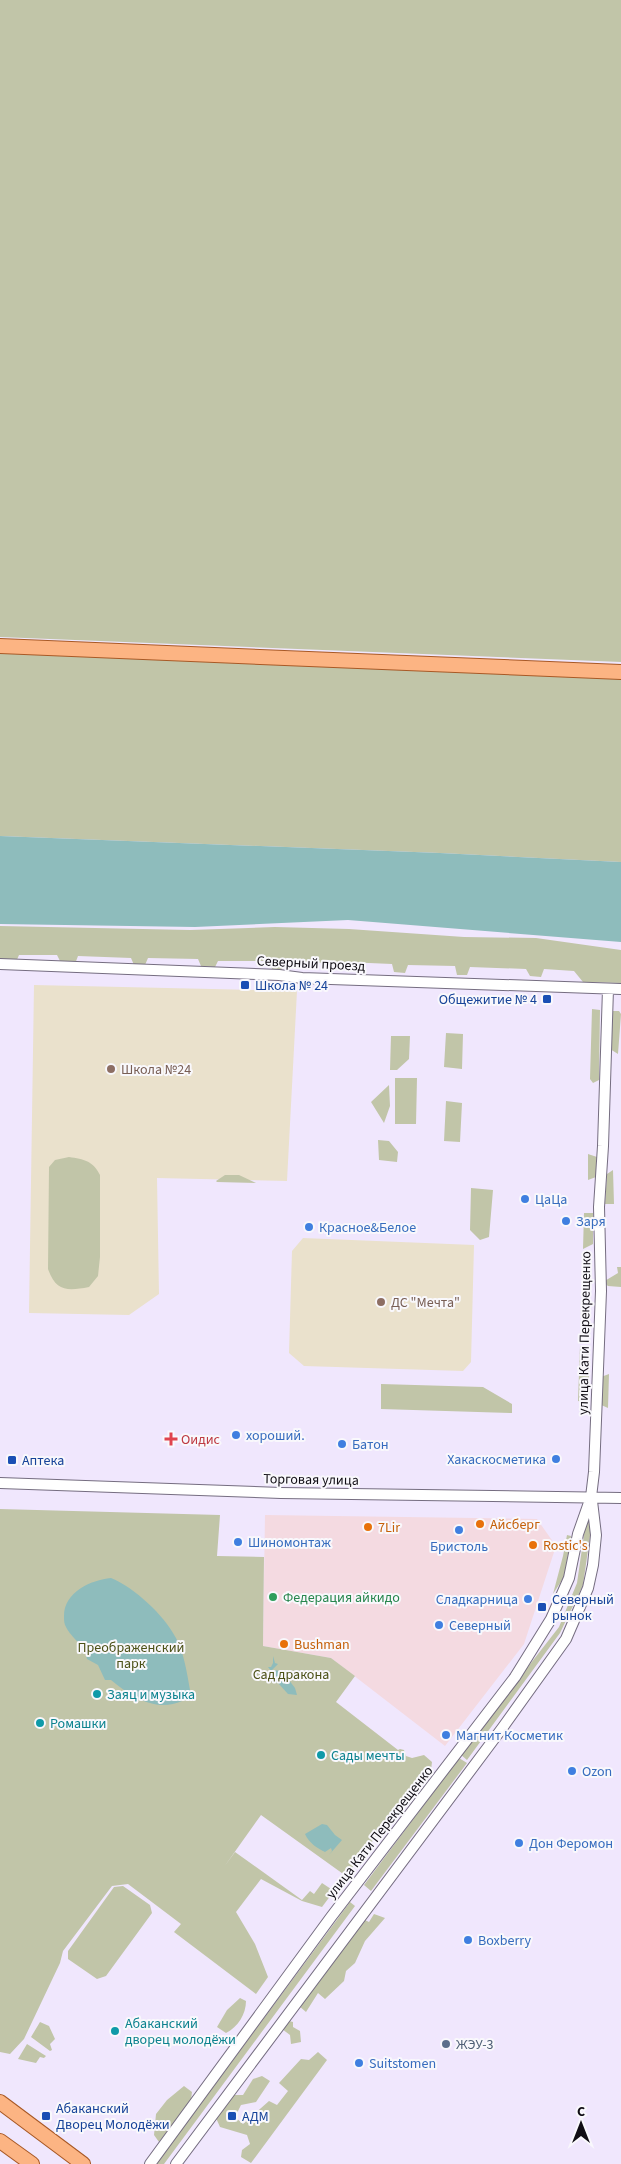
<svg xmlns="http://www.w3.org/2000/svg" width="621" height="2164" font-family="'Source Sans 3',sans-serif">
<rect width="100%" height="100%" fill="#f0e7fd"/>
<path fill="#f4dae1" d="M265,1515l272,4 19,27 -32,98 -79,102 -114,-88 -68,-12z"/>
<path fill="#eae1cc" d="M34,985l263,6 -10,190 -130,-3 2,116 -30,21 -100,-2z
M303,1238l171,7 -3,117 -8,9 -159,-5 -15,-13 3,-102z"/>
<path fill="#c1c5a8" d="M0,0h621v662l-621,-25z
M0,653l621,26v183l-181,-9 -440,-17z
M0,926l190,4 85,-3 74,2 115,8 72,1 85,12v33l-38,-1 -9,-11 -30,-2 -3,8 -11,-1 -4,-7 -56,-2 -3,8h-10l-2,-9 -47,-1 -3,8 -11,-1 -2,-8 -46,-2 -4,8 -9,-1 -3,-6 -46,-1 -2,8 -10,-1 -3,-8h-51l-3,6 -14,-1 -3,-7 -50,-1 -3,7h-11l-3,-7 -53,-2 -3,8 -14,-1 -4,-8h-38l-3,7 -16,-1z
M592,1009l8,1 -1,70 -6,3 -3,-4z
M612,1011h7l2,3 -3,40 -8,-5z
M446,1033l17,1 -1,35 -18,-2z
M391,1036h19l-1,23 -12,11h-7z
M395,1078h22l-1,46h-21z
M389,1085l1,21 -6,17 -13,-21z
M446,1101l16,2 -2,39 -16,-1z
M378,1140l11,1 9,11 -1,10 -18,-2z
M588,1154l9,3 -1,20 -8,3z
M69,1157c15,2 24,4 31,18v82l-2,19 -9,11c-21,4 -33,5 -41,-18l1,-102 6,-7z
M613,1170l1,34h-9l2,-30z
M225,1175h14l17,8 -39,-1 -1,-1z
M471,1188l22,2 -4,47 -9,3 -10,-10z
M584,1213h9v31l-10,5z
M617,1267h4v20l-13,-1 -5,-4 15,-9z
M580,1346h9v51l-5,5 -6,-1z
M609,1374l-1,34 -9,-4 2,-27z
M381,1384l102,3 29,17v9l-131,-4z
M0,1509l220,6 -3,41 47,1 -1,89 68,12 24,18 -19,26 62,48 2,-1 4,1 2,6 6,2 12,-3 8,7 -1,8 -14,13 -71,93 -85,-61 -37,52 11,-15 67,48 8,-9 4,3 8,-11 12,8 -12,16 -20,-6 -41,-22 -25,33 19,32 13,33 -12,17 -82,-62 7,-8 -53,-40 -16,2 -49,65 -3,12 -36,76 -14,15 -10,-2z
M586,1521h2l3,8 -8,56 -23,48 -93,127 -7,-6 99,-127 18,-44z
M567,1535l4,1 -7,41 -11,17 10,-38z
M459,1758l8,5 -96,128 -7,-6z
M123,1886l27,19 2,8 -46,63 -9,3 -29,-20v-8l46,-64z
M350,1902l5,4 -191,258h-8z
M374,1914l11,4 -20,23 -10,22 -9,8 -2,10 -19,18 -7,-6 -12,19 -7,-6 64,-87 6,3z
M240,1998l6,3c0,13 -8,26 -20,32l-9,-6 10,-17z
M289,2021l4,1v5l7,4 1,11 -10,2 -1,-9 -8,-6z
M40,2022l9,4 6,13 -5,5 2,6 -2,1 -19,-14z
M27,2044l19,12 -2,2 -4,-1 -4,6 -18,-4z
M318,2052l9,8 -76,103 -10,-6 1,-7 8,-6 -3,-9 -27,-8 -4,-9 14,-23h13l10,-16 9,-3 8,5 -14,21 -15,3 -6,12 8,7 26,-23 8,4 11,-14 -9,-8 22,-24 8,1z
M184,2086l8,6 -1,8 -32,42 -5,-7 2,-21 11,-14z"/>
<path fill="#8ebcbc" d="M0,836l440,17 181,9v80l-273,-22 -153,7 -195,-3z
M111,1578c24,10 53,37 65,60 8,15 11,35 14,52l-8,11c-26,12 -52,-5 -71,-21h-6l-7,-15 -11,-6c-2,-14 -15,-20 -21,-32 -2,-3 -2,-7 -2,-11 0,-24 27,-36 47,-38z
M273,1656l2,7 3,1 -6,6 10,1 13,17 2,7 -9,-1 -10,-11 -10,-3 3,-9 -3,-4h3l2,-4z
M322,1824l5,1 8,10 7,5 -13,15 3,-4 -1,-3 -6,4c-8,-4 -16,-9 -20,-18z"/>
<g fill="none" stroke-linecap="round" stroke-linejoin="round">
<defs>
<path id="minor" d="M0,964l279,11 23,3 319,11
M0,1483l281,10 340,5
M150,2164l181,-247 184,-240 36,-58 18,-41 9,-44 13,-37 3,-25 7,-181 -2,-84 4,-61 5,-157
M176,2164l327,-437 63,-88 22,-51 5,-23 3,-30 -4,-34"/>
<path id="major" d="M0,646l621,26
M0,2102l83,62
M0,2141l32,23"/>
</defs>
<use href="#minor" stroke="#756d80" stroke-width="12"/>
<use href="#major" stroke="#a85926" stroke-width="16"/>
<use href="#minor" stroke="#fff" stroke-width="10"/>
<use href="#major" stroke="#fcb483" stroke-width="14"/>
</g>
<g fill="#1a4fb4" stroke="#f9f8fc" stroke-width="2">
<rect x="240" y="980" width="10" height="10" rx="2.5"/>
<rect x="542" y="994" width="10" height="10" rx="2.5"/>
<rect x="7" y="1455" width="10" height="10" rx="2.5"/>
<rect x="537" y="1602" width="10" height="10" rx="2.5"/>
<rect x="41" y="2111" width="10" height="10" rx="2.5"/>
<rect x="227" y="2111" width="10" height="10" rx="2.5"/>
</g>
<g fill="#8d6e63" stroke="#f9f8fc" stroke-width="2">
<circle cx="111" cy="1069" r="5"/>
<circle cx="381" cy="1302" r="5"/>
</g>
<g fill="#3f7fe0" stroke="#f9f8fc" stroke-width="2">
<circle cx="525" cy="1199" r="5"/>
<circle cx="566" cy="1221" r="5"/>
<circle cx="309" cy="1227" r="5"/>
<circle cx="236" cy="1435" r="5"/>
<circle cx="342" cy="1444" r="5"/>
<circle cx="556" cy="1459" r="5"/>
<circle cx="459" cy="1530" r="5"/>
<circle cx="238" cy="1542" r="5"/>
<circle cx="528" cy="1599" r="5"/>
<circle cx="439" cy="1625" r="5"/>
<circle cx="446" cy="1735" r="5"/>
<circle cx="572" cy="1771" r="5"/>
<circle cx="519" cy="1843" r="5"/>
<circle cx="468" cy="1940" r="5"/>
<circle cx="359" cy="2063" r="5"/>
</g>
<path fill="#e0444e" stroke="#f9f8fc" stroke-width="2" d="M168.5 1431.5h5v5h5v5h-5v5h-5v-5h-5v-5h5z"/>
<g fill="#e8710a" stroke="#f9f8fc" stroke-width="2">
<circle cx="480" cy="1524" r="5"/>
<circle cx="368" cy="1527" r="5"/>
<circle cx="533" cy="1545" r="5"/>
<circle cx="284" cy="1644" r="5"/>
</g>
<circle fill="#2e9e5b" stroke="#f9f8fc" stroke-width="2" cx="273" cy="1597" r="5"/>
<g fill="#0f9aa8" stroke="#f9f8fc" stroke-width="2">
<circle cx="97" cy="1694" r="5"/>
<circle cx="40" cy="1723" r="5"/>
<circle cx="321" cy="1755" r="5"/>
<circle cx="115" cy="2031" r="5"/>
</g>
<circle fill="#5c6f8a" stroke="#f9f8fc" stroke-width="2" cx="446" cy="2044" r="5"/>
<g text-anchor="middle" stroke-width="4" stroke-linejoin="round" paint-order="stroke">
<g font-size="14" fill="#100d14" stroke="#f9f8fc">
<text transform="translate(311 963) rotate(3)" y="5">Северный проезд</text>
<text transform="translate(584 1333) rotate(-89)" y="5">улица Кати Перекрещенко</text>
<text transform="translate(311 1479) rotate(1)" y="5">Торговая улица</text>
<text transform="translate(379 1832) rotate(-52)" y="5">улица Кати Перекрещенко</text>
</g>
<g font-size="14" fill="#164399" stroke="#f9f8fc" text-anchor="start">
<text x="255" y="990">Школа № 24</text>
<text x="537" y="1004" text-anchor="end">Общежитие № 4</text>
<text x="22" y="1465">Аптека</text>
<text x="552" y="1604">Северный<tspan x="552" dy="16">рынок</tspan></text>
<text x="56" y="2113">Абаканский<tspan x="56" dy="16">Дворец Молодёжи</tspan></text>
<text x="242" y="2121">АДМ</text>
</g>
<g font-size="14" fill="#785e54" stroke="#f9f8fc" text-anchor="start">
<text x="121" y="1074">Школа №24</text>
<text x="391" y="1307">ДС "Мечта"</text>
</g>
<g font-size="14" fill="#366cbe" stroke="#f9f8fc" text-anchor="start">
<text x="535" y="1204">ЦаЦа</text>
<text x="576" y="1226">Заря</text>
<text x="319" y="1232">Красное&amp;Белое</text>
<text x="246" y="1440">хороший.</text>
<text x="352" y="1449">Батон</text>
<text x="546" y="1464" text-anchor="end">Хакаскосметика</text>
<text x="248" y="1547">Шиномонтаж</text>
<text x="459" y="1551" text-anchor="middle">Бристоль</text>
<text x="518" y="1604" text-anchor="end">Сладкарница</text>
<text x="449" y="1630">Северный</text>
<text x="456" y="1740">Магнит Косметик</text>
<text x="582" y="1776">Ozon</text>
<text x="529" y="1848">Дон Феромон</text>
<text x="478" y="1945">Boxberry</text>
<text x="369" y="2068">Suitstomen</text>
</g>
<g font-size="14" fill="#be3a42" stroke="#f9f8fc" text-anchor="start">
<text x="181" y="1444">Оидис</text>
</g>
<g font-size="14" fill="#c56008" stroke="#f9f8fc" text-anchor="start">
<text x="490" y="1529">Айсберг</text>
<text x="378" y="1532">7Lir</text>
<text x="543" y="1550">Rostic's</text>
<text x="294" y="1649">Bushman</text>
</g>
<g font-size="14" fill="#27864d" stroke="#f9f8fc" text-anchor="start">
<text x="283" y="1602">Федерация айкидо</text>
</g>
<g font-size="14" fill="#4c5117" stroke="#f9f8fc">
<text x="131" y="1652">Преображенский<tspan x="131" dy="16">парк</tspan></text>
<text x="291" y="1679">Сад дракона</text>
</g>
<g font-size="14" fill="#0d838f" stroke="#f9f8fc" text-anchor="start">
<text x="107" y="1699">Заяц и музыка</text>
<text x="50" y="1728">Ромашки</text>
<text x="331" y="1760">Сады мечты</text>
<text x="125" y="2028">Абаканский<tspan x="125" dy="16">дворец молодёжи</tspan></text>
</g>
<g font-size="14" fill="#4e5e75" stroke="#f9f8fc" text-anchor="start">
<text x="456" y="2049">ЖЭУ-3</text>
</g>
</g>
<g transform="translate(581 2124)" stroke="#f9f8fc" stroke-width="4" paint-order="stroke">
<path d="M0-4L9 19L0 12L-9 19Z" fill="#100d14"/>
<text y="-8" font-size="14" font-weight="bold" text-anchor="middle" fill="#100d14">С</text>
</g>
</svg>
